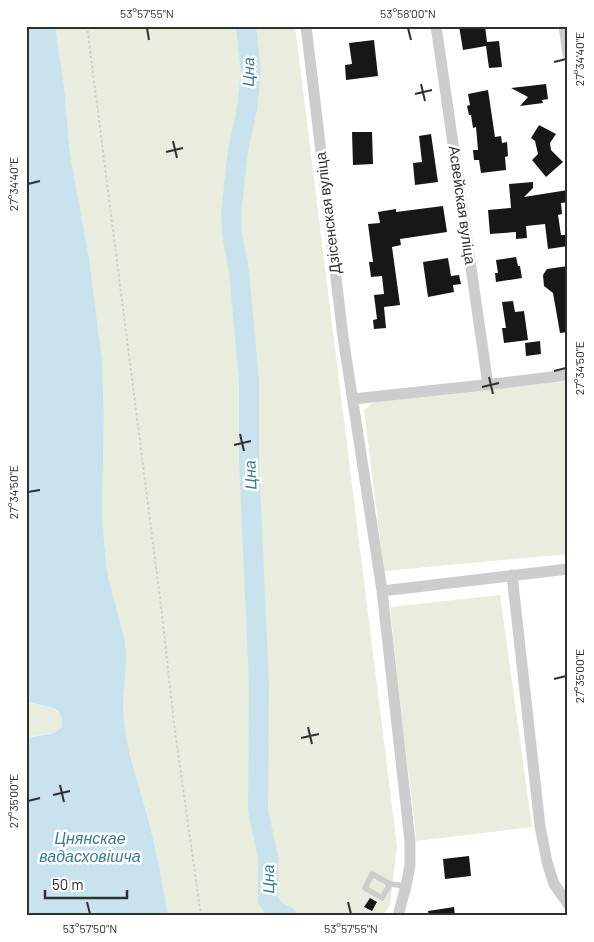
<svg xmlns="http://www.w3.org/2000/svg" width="594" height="942" font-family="Barlow,sans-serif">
<rect width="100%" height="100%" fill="#fff"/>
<path fill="#e8eddd" d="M55,26h240l102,821 -7,58 -7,11h-215c-5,-32 -11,-63 -19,-94 -9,-34 -21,-66 -25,-101 -3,-27 5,-53 1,-80l-18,-69 -5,-54 2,-103 -2,-56 -13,-101 -19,-105 -6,-68z
M568,381v173l-184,17 -20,-161 13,-10z
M500,595l32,232 -116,14 -1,-17 -13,-103 -12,-114z
M26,701c13,6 50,6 32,30 -10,4 -22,2 -32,9z"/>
<path fill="#c8e3ee" d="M26,26h29l9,59 6,68 19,105 13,101 2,56 -2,103 5,54 18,69c4,27 -4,53 -1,80 4,35 16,67 25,101 8,31 14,62 19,94h-142v-176c11,-8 37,-2 36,-19 0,-4 -1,-8 -5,-11 -5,-3 -23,-6 -31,-9z"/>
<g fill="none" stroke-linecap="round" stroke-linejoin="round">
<path stroke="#c8e3ee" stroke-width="20" d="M246,26l5,46 -4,37 -9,41 -7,64 1,19 7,39 10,108v81l10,223 -1,126 10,47v43l8,11 11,5"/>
</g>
<path fill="#171717" d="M459,26h26l2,16 12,-1 3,26 -13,1 -3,-22 -23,4z
M374,40l4,36 -32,4 -1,-15 7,-1 -3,-21z
M546,84l2,15 -6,1 1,3 -23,3 8,-9 -17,-9z
M488,90l7,47 6,-1 1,7 5,-1 1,14 -3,1 1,13 -25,3 -2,-13h-5l-1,-10h5l-2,-23 -3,1 -2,-13h-2l-2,-9 3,-1 -2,-11z
M539,125l17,9 -6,9 1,7 12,12 -17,15 -14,-17 6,-6 -3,-13 -4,-3z
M352,132h20l1,32 -20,1z
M431,134l7,48 -23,3 -2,-22 9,-1 -3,-26z
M533,182v6l-9,9 44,-7v12l-7,1 1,11 -4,1 3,20h7v11l-20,3 -3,-25 -19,2 1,12 -11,1v-7l-26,2 -2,-24 23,-2 -2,-24z
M443,206l4,26 -47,7 1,6 -9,2 8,58 -16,2 2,21 -12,1 -1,-9 4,-1 -3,-24 10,-1 -2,-18 -11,1 -2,-15h4l-5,-38 12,-1 -2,-11 18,-3v3z
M516,257l2,9h2l2,12 -26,4 -1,-9h3l-2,-13z
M448,258l3,18 8,-1 2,9 -8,1 1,7 -26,5 -5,-35z
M568,266v66l-8,1 -7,-40 -9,-7 -1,-11 4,-6z
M513,301l2,11 9,-1 4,29 -24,3 -2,-15h4l-4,-26z
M540,341l1,13 -15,2 -1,-13z
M469,856l2,20 -26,3 -2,-20z
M370,898l7,4 -5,9 -8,-4z
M454,907l1,9h-26l-1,-5z"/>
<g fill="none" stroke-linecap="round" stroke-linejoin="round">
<path stroke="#cdcdcd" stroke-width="2" stroke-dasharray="2.5 2.5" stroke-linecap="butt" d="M87,26l75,588 12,110 27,192"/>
<path stroke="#cdcdcd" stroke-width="5.5" d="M390,884l-8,14 -17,-10 7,-14 18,10 16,2"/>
<path stroke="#cdcdcd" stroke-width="11" d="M306,26l37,311 39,254 28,250v24l-4,21 -8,30
M436,26l52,359
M564,26l4,28
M353,399l149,-16 66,-8
M512,575l28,251 7,36 7,22 14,20
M382,591l186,-22"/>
</g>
<path fill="none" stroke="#303030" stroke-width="2" d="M147,28l2,12M408,28l3,12M554,62l12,-3M421,84l4,17M415,94l17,-4M173,141l4,17M166,152l17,-4M28,184l12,-3M554,371l12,-3M489,377l4,17M482,387l17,-4M240,434l4,17M234,445l17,-4M28,492l12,-2M554,679l12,-3M308,727l4,17M301,738l18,-4M60,785l4,17M53,795l17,-4M28,801l12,-3M87,902l3,12M348,902l3,12"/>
<g text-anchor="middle" stroke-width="5" stroke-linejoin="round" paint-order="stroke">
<g font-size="15" fill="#303030" stroke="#fff">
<text transform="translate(462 205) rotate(82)" y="5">Асвейская вуліца</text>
<text transform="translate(328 213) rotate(-97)" y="5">Дзісенская вуліца</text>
</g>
<g font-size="16" font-style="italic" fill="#387c97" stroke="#fff">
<text transform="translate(248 72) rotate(-89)" y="6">Цна</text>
<text transform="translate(250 475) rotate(-92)" y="6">Цна</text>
<text x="90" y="844">Цнянскае<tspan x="90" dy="18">вадасховішча</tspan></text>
<text transform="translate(268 879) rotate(-91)" y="6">Цна</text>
</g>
</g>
<rect width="594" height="942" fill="none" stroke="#ffffff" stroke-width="55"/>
<path d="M45 890v8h82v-8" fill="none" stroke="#303030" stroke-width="2.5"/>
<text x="52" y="890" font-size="15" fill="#303030" stroke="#ffffff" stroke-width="4" paint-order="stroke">50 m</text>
<rect x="28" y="28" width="538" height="886" fill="none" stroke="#303030" stroke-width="2"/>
<g font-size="12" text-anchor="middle" fill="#303030">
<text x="147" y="18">53°57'55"N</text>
<text x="408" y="18">53°58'00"N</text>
<text transform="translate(580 59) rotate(-90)" y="4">27°34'40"E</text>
<text transform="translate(14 184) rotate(-90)" y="4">27°34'40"E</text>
<text transform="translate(580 368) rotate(-90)" y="4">27°34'50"E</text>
<text transform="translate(14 492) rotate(-90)" y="4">27°34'50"E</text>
<text transform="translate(580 676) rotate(-90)" y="4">27°35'00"E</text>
<text transform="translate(14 801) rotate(-90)" y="4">27°35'00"E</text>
<text x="90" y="933">53°57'50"N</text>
<text x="351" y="933">53°57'55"N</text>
</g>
</svg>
